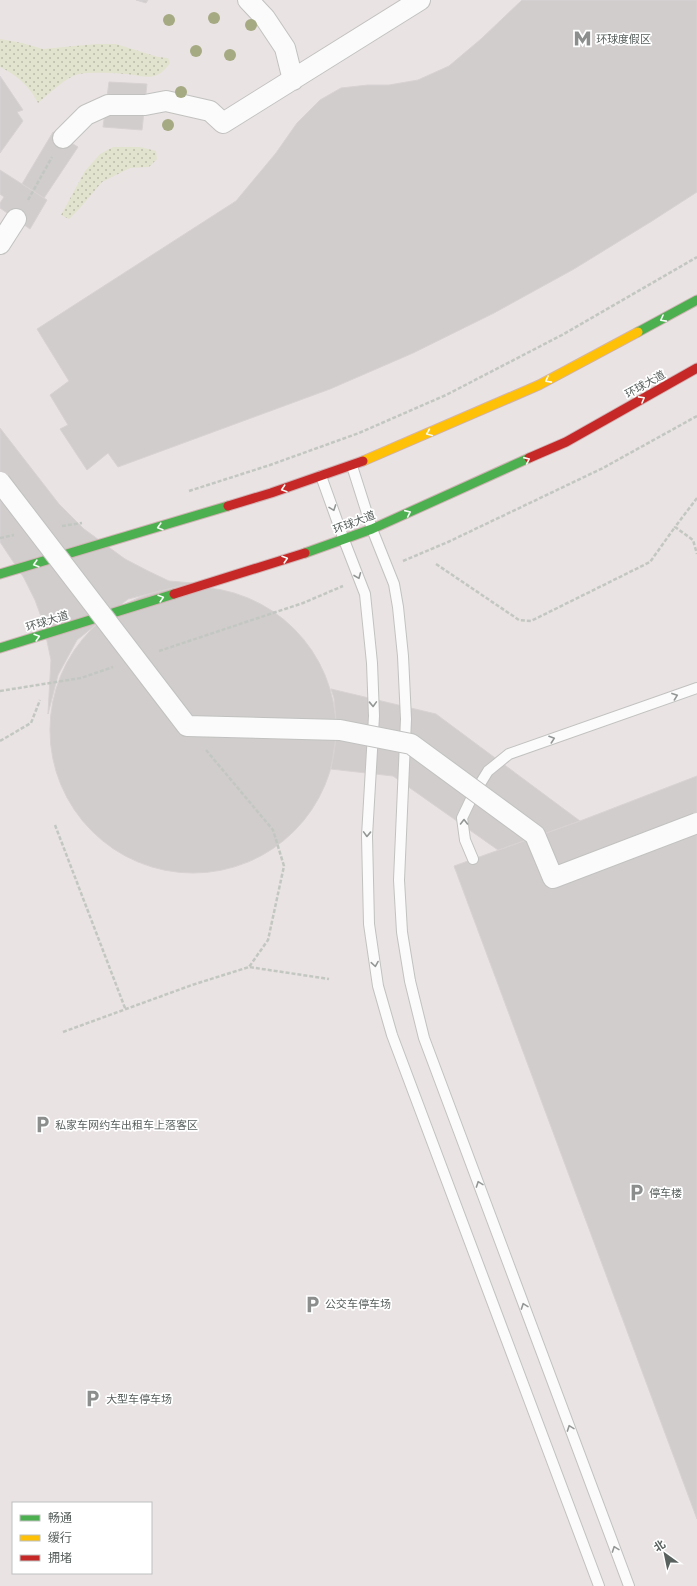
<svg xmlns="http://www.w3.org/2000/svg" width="697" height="1586" font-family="Montserrat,'Noto Sans SC',sans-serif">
<defs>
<pattern id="grass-dots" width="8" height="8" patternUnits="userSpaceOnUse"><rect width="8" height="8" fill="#e2e3ce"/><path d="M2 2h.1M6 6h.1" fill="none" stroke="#babbaa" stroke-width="1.8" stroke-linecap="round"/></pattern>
</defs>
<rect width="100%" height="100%" fill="#e9e3e3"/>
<path fill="url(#grass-dots)" d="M0,39l22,4 21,6 53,-5h20l42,13 10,1 2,5c-14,20 -24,13 -44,11 -14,-1 -33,-2 -47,0 -13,3 -30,20 -41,29 -7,-15 -22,-29 -38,-36z
M113,147h27l16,4 1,8 -8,8 -19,1 -28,14 -22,26 -11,11 -8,-4 24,-44 15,-17z"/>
<path fill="#d1cdcd" stroke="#d8d2d3" d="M136,0h12l-2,3z
M522,0h175v192l-45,29 -78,48 -80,44 -81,40 -83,36 -212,78 -10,-14 -21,17 -27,-41 8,-4 -18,-30 19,-14 -32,-52 199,-128 40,-48 21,-30 23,-23 21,-12 27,-3h21l29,-5 31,-14 32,-27z
M0,76l23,34 -6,2 6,9 -23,32z
M109,82l38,2 -5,46 -39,-3z
M53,132l25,15 -34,51 -22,-14z
M0,170l47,30 -17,29 -30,-21v-5l4,-6 -4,-3z
M0,428l59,76 25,25 41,30 23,12 21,10 23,2 -64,16 -51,41 -19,35 -10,39 3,-54 -8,-38 -8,-22 -11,-22 -24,-36z
M50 730a143 143 0 1 1 286 0a143 143 0 1 1-286 0Z
M331,689l105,25 144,107 -82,29 -105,-74 -62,-7 6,-39 -3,-32z
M697,776v743l-243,-653 126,-45z"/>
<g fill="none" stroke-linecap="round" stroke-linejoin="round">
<defs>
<path id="lane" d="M352,466l20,63 22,55 4,23 5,49 3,63 -7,161 3,52 8,49 14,57 205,548
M321,476l23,64 21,54 7,69 2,53 -7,120 2,88 9,62 14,49 207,551
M473,859l-8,-19 -3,-22 10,-21 16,-26 21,-17 188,-66"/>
<path id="street" d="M248,0l17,18 20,30 8,32
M63,138l23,-23 22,-10h37l21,-4 44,10 13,12 197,-123
M0,244l16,-25"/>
<path id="fast" d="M638,332l59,-32
M305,553l67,-24 157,-71
M0,574l228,-68
M0,648l174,-54"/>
<path id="slow" d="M363,461l176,-76 99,-53"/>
<path id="jam" d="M529,458l37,-16 131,-74
M228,506l43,-13 92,-32
M174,594l131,-41"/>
</defs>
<use href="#lane" stroke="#c1c2c0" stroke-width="12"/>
<use href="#street" stroke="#c1c2c0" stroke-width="22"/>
<use href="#fast" stroke="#d0b2b4" stroke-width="11"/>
<use href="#slow" stroke="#d0b2b4" stroke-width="11"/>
<use href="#jam" stroke="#d0b2b4" stroke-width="11"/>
<path stroke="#c3c7c2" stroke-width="2.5" stroke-dasharray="4 2" stroke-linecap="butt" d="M28,200l24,-43
M189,491l81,-26 89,-32 87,-38 116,-60 135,-78
M697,498l-22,29 18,13 4,14
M62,526l20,-3
M0,538l14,-3
M403,561l45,-19 155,-74 94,-52
M436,564l83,56 12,1 119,-59 25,-35
M159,651l144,-48 40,-17
M0,691l81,-13 32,-11
M0,741l31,-18 9,-23
M206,750l67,80 11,36 -16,74 -19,27
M55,825l70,183
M63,1032l129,-47 57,-18 80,12"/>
<use href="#lane" stroke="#fcfbfb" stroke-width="10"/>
<use href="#street" stroke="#fcfbfb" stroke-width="20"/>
<use href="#fast" stroke="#4caf50" stroke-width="9"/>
<use href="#slow" stroke="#ffc107" stroke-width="9"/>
<use href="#jam" stroke="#c62828" stroke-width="9"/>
<defs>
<path id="street-bridge" d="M0,482l187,244 153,4 71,14 124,91 18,43 144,-55"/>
</defs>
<use href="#street-bridge" stroke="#c1c2c0" stroke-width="22" stroke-linecap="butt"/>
<use href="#street-bridge" stroke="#fcfbfb" stroke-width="20"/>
</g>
<g fill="#a5aa83">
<circle cx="214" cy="18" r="6"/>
<circle cx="169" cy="20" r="6"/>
<circle cx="251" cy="25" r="6"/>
<circle cx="196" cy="51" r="6"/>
<circle cx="230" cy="55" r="6"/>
<circle cx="181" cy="92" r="6"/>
<circle cx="168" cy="125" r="6"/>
</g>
<defs><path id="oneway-chevron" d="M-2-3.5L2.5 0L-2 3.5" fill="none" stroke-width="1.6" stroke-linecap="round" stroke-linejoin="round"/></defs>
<g stroke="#f6fbf6">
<use href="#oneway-chevron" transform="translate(663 319) rotate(152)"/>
<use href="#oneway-chevron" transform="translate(548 380) rotate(152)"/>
<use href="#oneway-chevron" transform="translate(642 399) rotate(-29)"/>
<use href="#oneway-chevron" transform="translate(429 433) rotate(157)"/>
<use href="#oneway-chevron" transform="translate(527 460) rotate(-24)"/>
<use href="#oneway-chevron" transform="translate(284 489) rotate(162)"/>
<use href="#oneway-chevron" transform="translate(408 513) rotate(-24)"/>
<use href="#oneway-chevron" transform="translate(160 527) rotate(163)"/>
<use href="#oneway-chevron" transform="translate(285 559) rotate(-18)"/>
<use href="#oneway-chevron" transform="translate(36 564) rotate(164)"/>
<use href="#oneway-chevron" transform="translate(161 598) rotate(-17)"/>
<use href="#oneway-chevron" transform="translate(37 637) rotate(-17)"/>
</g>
<g stroke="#929796">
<use href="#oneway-chevron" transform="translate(333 508) rotate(70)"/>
<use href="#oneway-chevron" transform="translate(358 576) rotate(68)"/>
<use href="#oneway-chevron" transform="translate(675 696) rotate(-20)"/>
<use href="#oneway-chevron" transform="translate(373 704) rotate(88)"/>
<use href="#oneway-chevron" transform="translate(552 739) rotate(-19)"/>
<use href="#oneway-chevron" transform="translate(464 822) rotate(-90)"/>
<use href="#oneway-chevron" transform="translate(367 834) rotate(92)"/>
<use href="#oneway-chevron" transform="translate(375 964) rotate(81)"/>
<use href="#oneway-chevron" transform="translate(479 1184) rotate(-110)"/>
<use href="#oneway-chevron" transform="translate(524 1306) rotate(-110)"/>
<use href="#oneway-chevron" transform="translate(570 1428) rotate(-110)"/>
<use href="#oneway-chevron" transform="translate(615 1549) rotate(-110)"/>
</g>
<defs>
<symbol id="metro-bare" viewBox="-9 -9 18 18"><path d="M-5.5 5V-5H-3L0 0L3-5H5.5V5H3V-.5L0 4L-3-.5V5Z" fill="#8b8e8d" stroke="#fff" stroke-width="2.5" paint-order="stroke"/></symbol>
<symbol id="parking-bare" viewBox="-9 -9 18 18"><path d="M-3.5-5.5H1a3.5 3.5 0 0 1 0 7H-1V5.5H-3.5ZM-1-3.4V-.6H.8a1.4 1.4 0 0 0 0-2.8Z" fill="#8b8e8d" stroke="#fff" stroke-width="2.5" paint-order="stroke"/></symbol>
</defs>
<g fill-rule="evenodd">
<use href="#metro-bare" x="570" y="26" width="25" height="25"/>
<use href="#parking-bare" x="30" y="1112" width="25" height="25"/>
<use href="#parking-bare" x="624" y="1180" width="25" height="25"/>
<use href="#parking-bare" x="300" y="1292" width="25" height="25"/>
<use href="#parking-bare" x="80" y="1386" width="25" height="25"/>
</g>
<g text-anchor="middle" stroke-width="3.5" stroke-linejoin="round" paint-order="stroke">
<g font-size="11" fill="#59615f" stroke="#fff" text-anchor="start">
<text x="596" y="43">环球度假区</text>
<text x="55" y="1129">私家车网约车出租车上落客区</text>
<text x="649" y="1197">停车楼</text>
<text x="325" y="1308">公交车停车场</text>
<text x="106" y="1403">大型车停车场</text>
</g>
<g font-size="11" fill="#59615f" stroke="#fff">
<text transform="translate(645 384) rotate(-29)" y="4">环球大道</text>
<text transform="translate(354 522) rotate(-21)" y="4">环球大道</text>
<text transform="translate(47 621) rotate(-17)" y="4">环球大道</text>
</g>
</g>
<rect x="12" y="1502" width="140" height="72" fill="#ffffff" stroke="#bdc0bf"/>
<rect x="20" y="1515" width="20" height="6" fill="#4caf50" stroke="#bdc0bf"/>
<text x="48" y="1522" font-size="12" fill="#59615f">畅通</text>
<rect x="20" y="1535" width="20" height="6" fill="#ffc107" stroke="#bdc0bf"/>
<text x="48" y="1542" font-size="12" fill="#59615f">缓行</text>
<rect x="20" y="1555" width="20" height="6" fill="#c62828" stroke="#bdc0bf"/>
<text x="48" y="1562" font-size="12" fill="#59615f">拥堵</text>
<g transform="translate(665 1554) rotate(327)" stroke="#ffffff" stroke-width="3" paint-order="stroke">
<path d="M0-3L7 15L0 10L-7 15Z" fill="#59615f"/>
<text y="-6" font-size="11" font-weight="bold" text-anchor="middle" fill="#59615f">北</text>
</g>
</svg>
